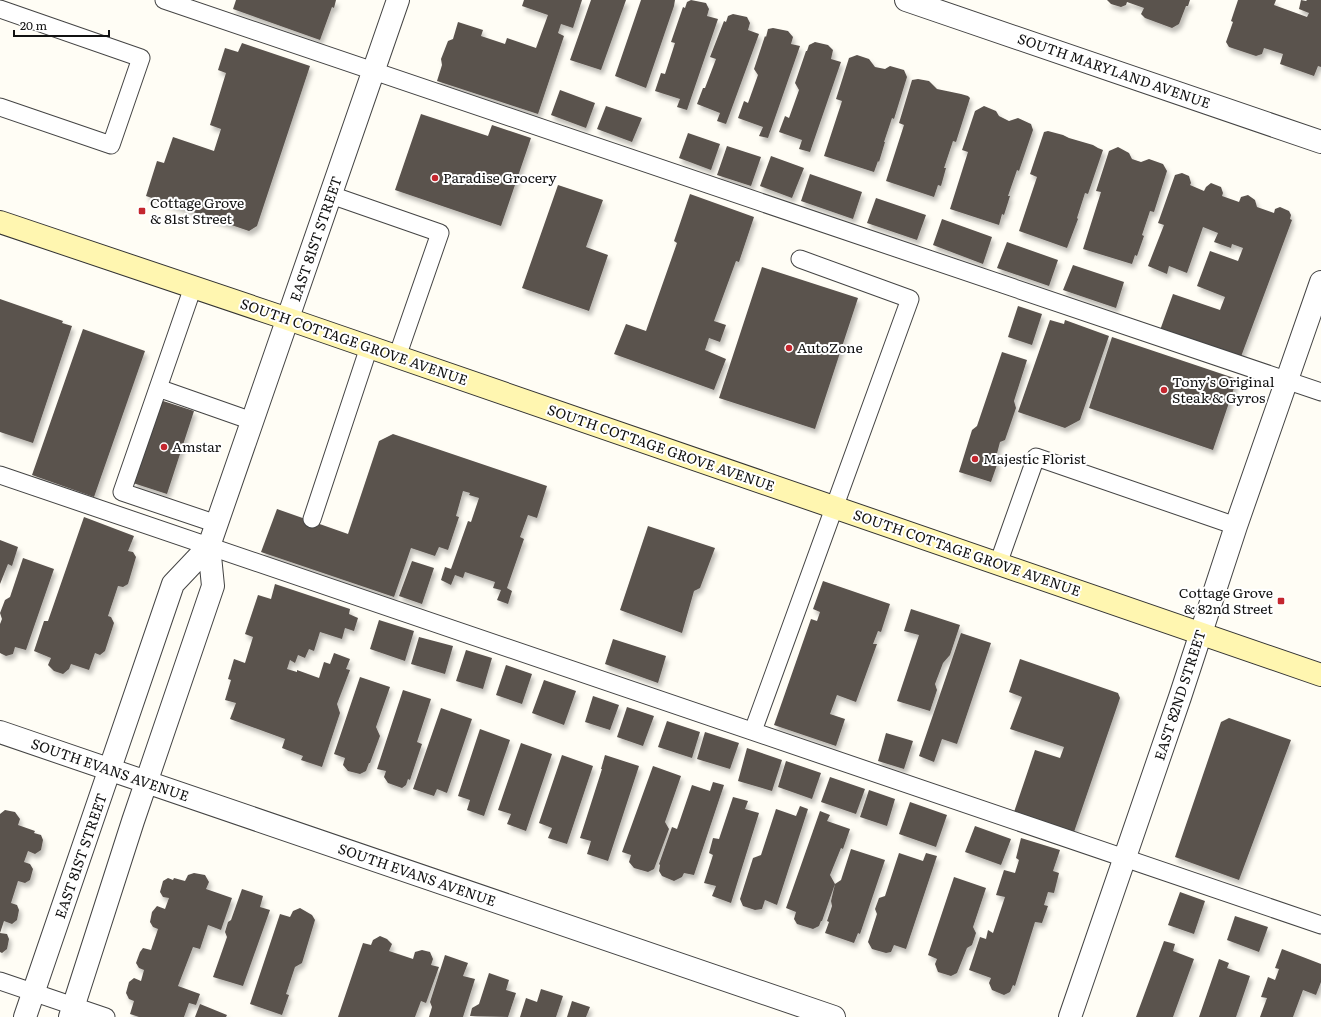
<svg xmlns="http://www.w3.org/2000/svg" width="1321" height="1017" font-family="Literata,serif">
<defs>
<filter id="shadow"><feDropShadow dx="2.5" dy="4.5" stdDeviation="2" flood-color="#0004"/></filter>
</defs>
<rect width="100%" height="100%" fill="#fffdf5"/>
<path fill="#5a524d" filter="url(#shadow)" d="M236,0h100l-2,8 -2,-1 -12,33 -87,-31z
M524,0h58l-9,28 -12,-4 -3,9 6,3 -26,78 -101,-33 5,-16 -1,-6 7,-18 5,-2 5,-17 25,8 -2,6 24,8 2,-6 29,10 12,-33 -26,-9z
M591,0h35l-25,70 -31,-10z
M641,0h34l-1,6 -28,82 -31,-12z
M691,0l15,3 3,6 -2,7 11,3 -31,91 -10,-3 3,-8 -25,-8 6,-18 4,1 10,-31 -4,-1 12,-35 2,1 2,-6z
M1107,0h83l-2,6h-2l-7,18 -7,4 -27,-10 -4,-4 3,-6 -17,-6 -1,3 -5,2 -10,-3z
M1238,0h38l-2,5 33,12 2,-4 -10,-4 2,-9 5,1 1,-1h14v67l-3,-1 -4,10 -34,-12 3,-10 -19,-6 -2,6 -6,2 -27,-9 -3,-5 7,-20 -2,-1z
M733,14l14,3 3,6 -2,7 11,4 -33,90 -9,-3 3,-8 -23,-9 6,-16h2l11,-29 -6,-2 14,-36 2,1 2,-6z
M773,28l15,3 5,6 -2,7 9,2 -32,92 -9,-2 4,-9 -25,-9 6,-17 4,2 10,-28 -4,-6 11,-33 1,1 2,-8z
M815,42l13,3 5,5 -2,9 10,3 -31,90 -11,-3 3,-9 -23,-8 6,-16 4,2 10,-28 -4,-7 11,-32h1l2,-6z
M242,43l68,23 -53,160 -8,5 -103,-35 11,-35 7,2 9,-26 41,14 7,-22 -11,-4 16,-52 -8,-3 7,-22 13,4z
M857,55l12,4 6,8 10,2 5,-3 14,4 3,7 -13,42 -2,-1 -8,24h1l-6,20 -1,-1 -4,11 -50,-16 18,-55 -6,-2 13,-41z
M918,79l11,2 8,8 24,5 7,2 2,2 -14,44 -3,-1 -9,27h2l-5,18 -3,-1 -4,12 -48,-16 18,-56 -5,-2 13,-43z
M560,90l35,13 -9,25 -35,-13z
M606,106l36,12 -10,24 -35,-13z
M984,106l12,5 3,5 10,5 9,-3 13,6 2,6 -14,41 -2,-1 -9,26h2l-6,19 -2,-1 -3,11 -49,-16 18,-57 -6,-2 13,-39z
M421,114l67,22 4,-11 39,13 -30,88 -106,-36z
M1048,131l15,4 6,3 24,7 5,3 5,2 -15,44 -3,-1 -8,25 1,1 -11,29 -48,-17 18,-54 -7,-3 14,-42z
M688,133l32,11 -9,26 -32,-12z
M727,146l34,11 -10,29 -34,-11z
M1118,147l11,6 3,6 9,3 8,-3 14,5 4,7 -13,41 -4,-1 -8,24 2,1 -7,20 -2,-1 -3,9 -49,-15 18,-57 -5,-1 13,-40z
M771,156l33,12 -12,30 -32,-12z
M1182,173l7,3 2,7 -1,2 14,6 2,-4 5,-4 10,4 2,6 -1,3 17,6 2,-5 7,-2 7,5 2,7 17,6 1,-4 5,-2 9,4 2,4 -1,4 2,1 -53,142 -80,-29 14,-39 47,16 5,-13 -28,-11 13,-35 28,10 5,-13 -11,-4 -1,4 -17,-6 4,-9 -15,-6 -16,46 -18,-7 -2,8 -19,-8 16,-41 -6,-2 17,-48z
M810,174l52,18 -9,27 -52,-18z
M558,185l45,15 -17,47 22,8 -19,56 -67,-23z
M690,194l64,23 -15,45 -3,-1 -22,60 12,4 -6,17 -11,-4 -4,12 21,9 -12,31 -100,-36 12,-30 20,7 31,-88 -3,-2z
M876,198l50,17 -9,25 -50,-17z
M942,219l50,18 -9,27 -50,-19z
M1007,242l51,18 -9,26 -52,-18z
M1073,265l51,17 -8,26 -53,-18z
M762,267l96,31 -43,131 -96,-31z
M0,299l63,22 -1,2 10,3 -39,117 -33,-11z
M1018,306l24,8 -10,31 -24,-8z
M1050,320l14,4 1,-4 44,16 -29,84 -15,8 -47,-16z
M83,329l62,22 -51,146 -62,-22z
M1112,337l125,42 -24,71 -124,-42z
M1002,352l25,8 -13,41 2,7 -11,32 -5,2 -5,19 3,1 -7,20 -32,-10 13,-42 5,-4z
M160,400l34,11 -27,83 -34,-11z
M393,434l154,52 -10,32 -9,-3 -8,22 4,2 -17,49 5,3 -4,13 -11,-4 4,-10 -8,-2 2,-6 -30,-10 -2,6 -8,-3 -4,10 -10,-5 4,-13 6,2 17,-48 3,1 8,-24 -10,-3 1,-2 -7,-2 -7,25 3,1 -11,33 -9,-3 -4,9 -24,-8 -17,49 -133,-45 16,-43 71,25 31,-93z
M84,517l50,19 -6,15 5,1 3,5 -8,27 -5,3 -5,-1 -10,30 3,1 3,6 -9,28 -5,4 -5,-2 -6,17 -18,-6 -2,5 -6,5 -9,-3 -6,-6 3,-7 -17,-7 10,-30h4z
M648,526l67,22 -15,40 -6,3 -12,42 -62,-23z
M0,540l18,7 -6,19 -4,-2 -8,20z
M23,558l31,11 -28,81 -11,-3 -2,7 -7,2 -6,-3v-29l2,-5 -2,-6 5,-13 5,-3z
M412,561l22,7 -12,36 -23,-8z
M823,581l67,23 -9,28 -3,-1 -5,13h4l-21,58 -19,-7 -7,19 15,5 -9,27 -62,-21 37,-106 6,2 3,-9 -7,-3z
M275,584l75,25 -1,5 9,4 -4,13 -9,-3 -3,11 -22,-7 -6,19 -5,-2 -4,9 -7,-3 -3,8 -5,-3 -3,9 10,3v-2l22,8 5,-16 6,2 4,-11 16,6 -4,10 4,1 -13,34 3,9 -18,54 -21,-7 2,-4 -21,-8 3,-9 -55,-20 6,-16 -11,-3 6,-20 -3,-1 6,-20 11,4 8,-26 -8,-3 13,-39 13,4z
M911,609l49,16 -10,30 -7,8 -8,21 2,6 -7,21 -33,-10 22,-66 -15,-4z
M379,620l35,11 -9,30 -35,-12z
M961,633l30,10 -34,101 -15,-5 -8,23 -15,-6z
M419,637l34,9 -8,28 -34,-10z
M613,639l53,17 -8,27 -53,-19z
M466,650l26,8 -9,31 -27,-8z
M1020,659l98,34 2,5 -46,134 -62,-14 23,-68 25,8 4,-11 -54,-18 12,-32 -13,-5z
M506,665l26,9 -10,30 -26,-9z
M360,677l30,10 -14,40 4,9 -10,27h-1l-3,8 -6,3 -12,-3 -5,-6 2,-7 -11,-4z
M544,680l32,11 -12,34 -32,-12z
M403,690l28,9 -14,43 5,2 -12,36 -2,-1 -2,6 -4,3 -14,-5 -4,-6 2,-6 -9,-2z
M593,696l26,9 -9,25 -25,-8z
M627,707l27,9 -11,30 -26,-9z
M441,708l31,11 -25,74 -10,-4 -3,7 -21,-7z
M1229,718l62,22 -52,140 -64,-23 46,-135z
M667,721l33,11 -8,26 -34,-11z
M480,729l30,11 -26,76 -17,-6 3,-10 -12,-4z
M705,732l34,11 -9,26 -33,-10z
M886,733l27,8 -9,28 -26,-8z
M521,743l31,11 -26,77 -19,-7 4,-10 -13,-4z
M747,748l35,12 -10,31 -34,-10z
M562,755l31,11 -26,78 -19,-6 4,-10 -13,-5z
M605,755l34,11 -31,95 -21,-7 4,-13 -11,-3 22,-69h-1z
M786,761l35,12 -9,26 -34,-12z
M653,766l28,10 -16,46 4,7 -15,40 -6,3 -14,-4 -5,-6 2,-7 -9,-3z
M830,777l35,12 -9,25 -35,-12z
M713,782l11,3 -30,90 -10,-2 -2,4 -8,4 -12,-5 -3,-5 1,-6 -1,-1 13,-37 5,2 15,-44 18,6z
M869,790l26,9 -8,27 -27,-9z
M733,797l15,4 -3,8 14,4 -28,90 -19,-7 4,-10 -12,-3 9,-28 -4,-2 4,-15 6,1z
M910,802l37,13 -11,32 -37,-13z
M800,806l8,3 -31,96 -12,-5 -3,9 -7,1 -12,-4 -3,-7 13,-41 8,-3 15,-46 20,7z
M5,810l10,2 5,7 -2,6 17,6 -1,2 7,2 2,5 -2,10 -6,4 -7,-3 -4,11 6,2 3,5 -3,11 -5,3 -7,-2 -7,22 6,2 2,5 -2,10 -5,4 -8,-3 -4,12 7,1 2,5 -2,10 -5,4 -2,-1v-138z
M820,811l10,4 -3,6 23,8 -7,20 -2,-1 -11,27 5,9 -13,37h-1l-2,5 -6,3 -16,-5 -3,-5 2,-7 -10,-4z
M975,826l36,13 -10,26 -36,-13z
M1021,838l39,12 -7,21 6,2 -5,20 -6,-1 -4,13 4,1 -6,17 -7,-1 -20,64 -2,-1 -3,7 -6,3 -12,-5 -3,-7 2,-5 -22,-8 11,-33 6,2 2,-9 5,3 12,-36 -9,-2 8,-25 11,3 4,-13 -3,-2z
M851,849l34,11 -25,74 -2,-1 -4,10 -29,-10 4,-11 -2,-1 5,-15 -1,-5 4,-17 6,-4z
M899,853l24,8 3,-8 11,3 -31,93 -12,-4 -3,7 -5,1 -14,-4 -4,-7 9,-28 -2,-5 4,-11 6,-2z
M194,873l11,2 4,7 -3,7 26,9 -11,32 -13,-5 -8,24 -7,-2 -15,39 22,8 -4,11 -7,-2 -5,14h-45l-9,-3 4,-13 -5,-2 -3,-6 3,-11 5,-4 7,3 3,-11 -5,-2 -3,-5 4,-11 3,-4 8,2 7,-21 -5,-2 -3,-5 2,-10 5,-6 8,3 4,-11 -6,-1 -3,-5 3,-11 5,-3 5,2 1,-2 11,3 3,-6z
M954,877l32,11 -13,39 3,6 -4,12 -5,3 -10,25 -6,3 -13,-4 -3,-8 2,-5 -9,-4z
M242,889l21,7 -3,11 10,3 -27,76 -30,-9 14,-40 -2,-5 3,-10 3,-2z
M1180,892l25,9 -11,33 -26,-9z
M300,908l12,7 3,5 -13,43 -7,4 -9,27 3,1 -7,20 -32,-11 30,-90 10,3 3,-6z
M1235,916l33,11 -9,25 -32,-12z
M380,936l7,3 5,5 -3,7 24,8 2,-7 7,-2 8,2 3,7 -2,6 8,2 -13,36 -5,-2 -6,16h-77l25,-74 8,2 2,-5z
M1164,941l11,3 -2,7 21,8 -21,58h-37z
M1282,949l39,15v18l-5,13 -13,-5 -10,27h-33l7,-19 -6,-1 7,-20 7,3 4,-11 -4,-1z
M445,955l23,8 -5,13 12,3 -12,38h-34l3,-10 -2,-5z
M1219,959l10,4 -2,5 23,8 -14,41h-37z
M489,973l20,7 -3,10 10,3 -8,24 -38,-1 2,-8 7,-4z
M541,989l22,7 -7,21h-36l6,-19 11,4z
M572,1001l18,6 -4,10h-19z
M200,1004l27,11 -1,2h-31z"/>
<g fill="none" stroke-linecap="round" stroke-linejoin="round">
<defs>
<path id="service" d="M164,0l1157,392
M0,9l141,49 -30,87 -111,-38
M331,195l109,38 -43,124
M193,287l-71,205 95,32
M158,388l94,33
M0,475l1321,450
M312,519l57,-172
M998,564l38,-107 200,69
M753,731l157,-432 -110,-40
M0,981l106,36"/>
<path id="minor" d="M906,0l415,142
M0,732l834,285
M25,1017l148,-433 36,-38 189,-546
M70,1017l63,-196 80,-235 -4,-40
M1070,1017l110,-320 56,-171 85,-244"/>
<path id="secondary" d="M0,222l288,97 1033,356"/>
</defs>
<use href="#service" stroke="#444" stroke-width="19"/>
<use href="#minor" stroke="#444" stroke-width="24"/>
<use href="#secondary" stroke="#333" stroke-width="24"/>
<use href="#service" stroke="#fff" stroke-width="17"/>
<use href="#minor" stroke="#fff" stroke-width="22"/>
<use href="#secondary" stroke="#fff6b0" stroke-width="22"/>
</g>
<g fill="#c4262e" stroke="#fff" stroke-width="1.5">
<circle cx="435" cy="178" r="4"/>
<rect x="138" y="207" width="8" height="8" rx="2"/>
<circle cx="789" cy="348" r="4"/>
<circle cx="1164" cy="390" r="4"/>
<circle cx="164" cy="447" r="4"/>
<circle cx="975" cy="459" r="4"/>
<rect x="1277" y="597" width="8" height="8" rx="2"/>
</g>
<g text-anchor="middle" stroke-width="4" stroke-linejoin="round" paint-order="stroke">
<g font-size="14" fill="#111" stroke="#fff">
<text transform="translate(1114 71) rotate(19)" y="5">SOUTH MARYLAND AVENUE</text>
<text transform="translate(316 239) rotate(-71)" y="5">EAST 81ST STREET</text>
<text transform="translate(354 342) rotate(19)" y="5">SOUTH COTTAGE GROVE AVENUE</text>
<text transform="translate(661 448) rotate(19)" y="5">SOUTH COTTAGE GROVE AVENUE</text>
<text transform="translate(967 553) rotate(19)" y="5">SOUTH COTTAGE GROVE AVENUE</text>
<text transform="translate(1180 695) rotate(-72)" y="5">EAST 82ND STREET</text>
<text transform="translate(110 770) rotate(19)" y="5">SOUTH EVANS AVENUE</text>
<text transform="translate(81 856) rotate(-71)" y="5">EAST 81ST STREET</text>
<text transform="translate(417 875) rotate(19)" y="5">SOUTH EVANS AVENUE</text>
</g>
<g font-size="14" fill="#111" stroke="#fff" text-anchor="start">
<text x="443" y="183">Paradise Grocery</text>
<text x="150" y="208">Cottage Grove<tspan x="150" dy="16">&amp; 81st Street</tspan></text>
<text x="797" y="353">AutoZone</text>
<text x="1172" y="387">Tony’s Original<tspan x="1172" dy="16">Steak &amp; Gyros</tspan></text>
<text x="172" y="452">Amstar</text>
<text x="983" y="464">Majestic Florist</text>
<text x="1273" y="598" text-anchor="end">Cottage Grove<tspan x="1273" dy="16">&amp; 82nd Street</tspan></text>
</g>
</g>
<path d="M14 30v6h95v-6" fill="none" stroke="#111111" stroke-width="2"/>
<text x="20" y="30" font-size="12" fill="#111111" stroke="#ffffff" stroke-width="3" paint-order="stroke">20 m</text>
</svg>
